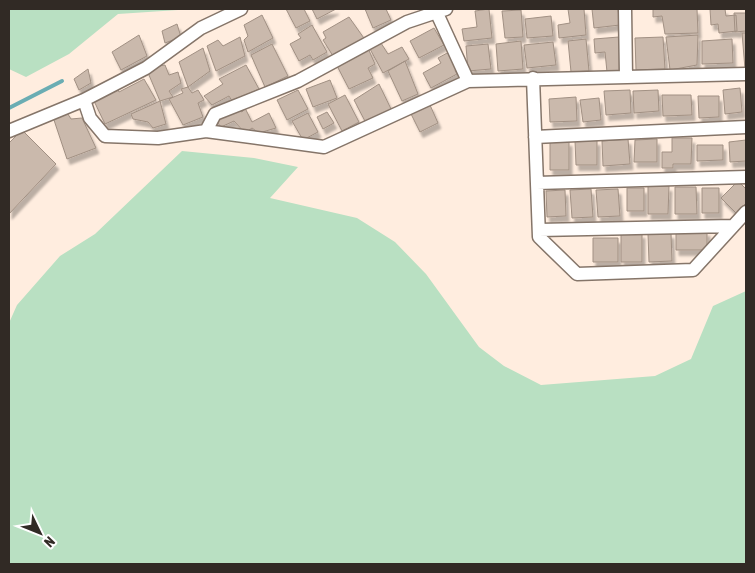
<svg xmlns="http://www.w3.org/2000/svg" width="755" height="573" font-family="'Asap Condensed',sans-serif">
<defs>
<filter id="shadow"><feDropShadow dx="3" dy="5.5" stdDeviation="1" flood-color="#0004"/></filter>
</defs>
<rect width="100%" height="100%" fill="#ffeddf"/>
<path fill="#b9e0c2" d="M9,9h184l-75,5 -49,40 -43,23 -17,-8z
M182,151l72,7 44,9 -28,31 87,20 38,24 31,32 53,73 25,19 37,19 114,-9 36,-17 22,-53 33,-15v273h-737v-241l8,-18 43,-49 35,-22z"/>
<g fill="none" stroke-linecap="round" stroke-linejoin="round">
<path stroke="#6badb3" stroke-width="4" d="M9,108l53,-27"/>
</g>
<path fill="#cab9ac" stroke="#a19083" filter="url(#shadow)" d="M286,9h18l6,12 -14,7z
M312,9h24l-19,10z
M365,9h21l5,11 -18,8z
M489,9l3,29 -28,3 -2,-12 15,-2 -2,-16z
M568,9h16l2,26 -27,3 -1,-13 12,-2z
M592,9h26l2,16 -26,3z
M653,9h44l1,24 -33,1 -3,-18 -9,1z
M710,9h15l1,7 10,-1 1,16 -18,2 -1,-9 -7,1z
M521,10l2,27 -18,1 -3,-27z
M734,13h12v18l-11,1z
M262,15l11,23 -25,14 -4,-12 4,-4 -4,-11z
M551,16l2,20 -26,2 -2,-19z
M349,17l17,24 -33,15 -10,-16 3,-2 -3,-6z
M177,24l4,13 -16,6 -3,-12z
M312,25l15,27 -14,8 -3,-5 -11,6 -9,-17 11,-6 -3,-4z
M434,28l10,17 -25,13 -9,-17z
M742,33h4l-1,36z
M139,35l8,21 -26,14 -9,-18z
M698,35l-1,30 -27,5 -4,-33z
M240,37l5,19 -29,15 -9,-25 11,-6 5,6z
M619,37l3,33 -15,2 -2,-20 -10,1 -1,-14z
M663,37l2,32 -29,1 -1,-32z
M586,39l3,32 -18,1 -3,-31z
M732,39l1,24 -31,1v-23z
M521,41l2,28 -25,2 -2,-27z
M553,42l3,23 -29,3 -3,-23z
M381,43l7,11 14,-7 7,12 -26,14 -13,-24z
M272,44l16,32 -23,11 -14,-32z
M488,44l3,25 -23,2 -2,-25z
M367,46l8,18 -7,4 5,10 -24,11 -14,-27z
M203,48l7,23 -22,16 -9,-25z
M449,52l9,16 -3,2 2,4 -26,14 -8,-15 18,-10 -3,-5z
M405,61l13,33 -16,7 -14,-30z
M165,65l4,10 9,-3 3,11 -12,8 4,6 -13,4 -14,-33z
M246,65l13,24 -27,12 -3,-5 -17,9 -8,-9 19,-12 -4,-5z
M88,69l3,14 -12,7 -5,-11z
M144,79l12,21 -51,24 -11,-23 23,-13 2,4z
M330,80l7,18 -24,9 -7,-18z
M379,84l13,27 -25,14 -13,-25z
M188,87l4,6 6,-3 6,10 -6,3 5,14 -20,8 -14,-26 14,-6 -2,-4z
M740,88l2,24 -17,2 -2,-24z
M298,90l10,19 -21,11 -10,-20z
M630,90l1,23 -25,2 -2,-24z
M658,90l1,21 -25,2 -1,-22z
M345,95l14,27 -17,9 -14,-27z
M662,95h29l1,20 -29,1z
M698,96h21v21l-20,1z
M576,97l1,24 -27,1 -1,-23z
M599,98l2,22 -18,2 -3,-22z
M160,101l6,23 -13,4 -5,-6 -15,-3 -2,-5z
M430,105l8,18 -18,9 -9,-18z
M245,108l7,14 17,-9 7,15 -17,5 -7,-5 -7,5 -11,-12 -13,6 -8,-10 24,-8 5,3z
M66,111l5,8 11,-1 14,30 -29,11 -14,-42z
M327,112l7,11 -11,6 -6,-12z
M308,113l10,19 -15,8 -11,-19z
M22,130l34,34 -47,50v-71z
M672,138h20l-1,26h-18v4h-11v-16h10z
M628,139l2,25 -27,2 -1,-25z
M657,139v23h-23l1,-22z
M597,140v25h-21l-1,-24z
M746,140v21l-16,1 -1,-20z
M550,141h19v29h-19z
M697,145h26v15l-26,1z
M738,181l8,8v14l-10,10 -15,-15z
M648,186h21l-1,28h-20z
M675,187h21l1,27h-22z
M627,188h17v23h-17z
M702,188h17v25h-17z
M591,189l2,28 -21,1 -2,-28z
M618,189l2,27 -22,1 -2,-27z
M565,190l1,26 -19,1 -1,-26z
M707,231v19h-31v-18z
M621,233h21v29h-21z
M671,233l1,28 -23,1 -1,-28z
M593,238h25v24h-25z"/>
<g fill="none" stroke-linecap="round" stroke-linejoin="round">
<defs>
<path id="street" d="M435,9l33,72
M625,9l1,68
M533,78l6,159 38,37 116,-4 53,-58
M84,100l6,18 15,18 53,2 48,-7 118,16 144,-66 278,-7
M9,131l75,-31 62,-32 55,-40 40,-19
M206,131l9,-17 83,-33 109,-59 39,-13
M535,137l211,-10
M537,183l209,-6
M539,230l194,-4"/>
</defs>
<use href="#street" stroke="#857569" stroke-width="15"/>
<use href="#street" stroke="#fff" stroke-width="12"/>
</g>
<rect width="755" height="573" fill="none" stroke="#312a25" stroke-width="20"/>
<g transform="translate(40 533) rotate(133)" stroke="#fefefe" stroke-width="4" paint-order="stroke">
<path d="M0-4L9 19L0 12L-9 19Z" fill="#312a25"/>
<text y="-8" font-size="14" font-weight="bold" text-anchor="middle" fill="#312a25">N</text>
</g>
</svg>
